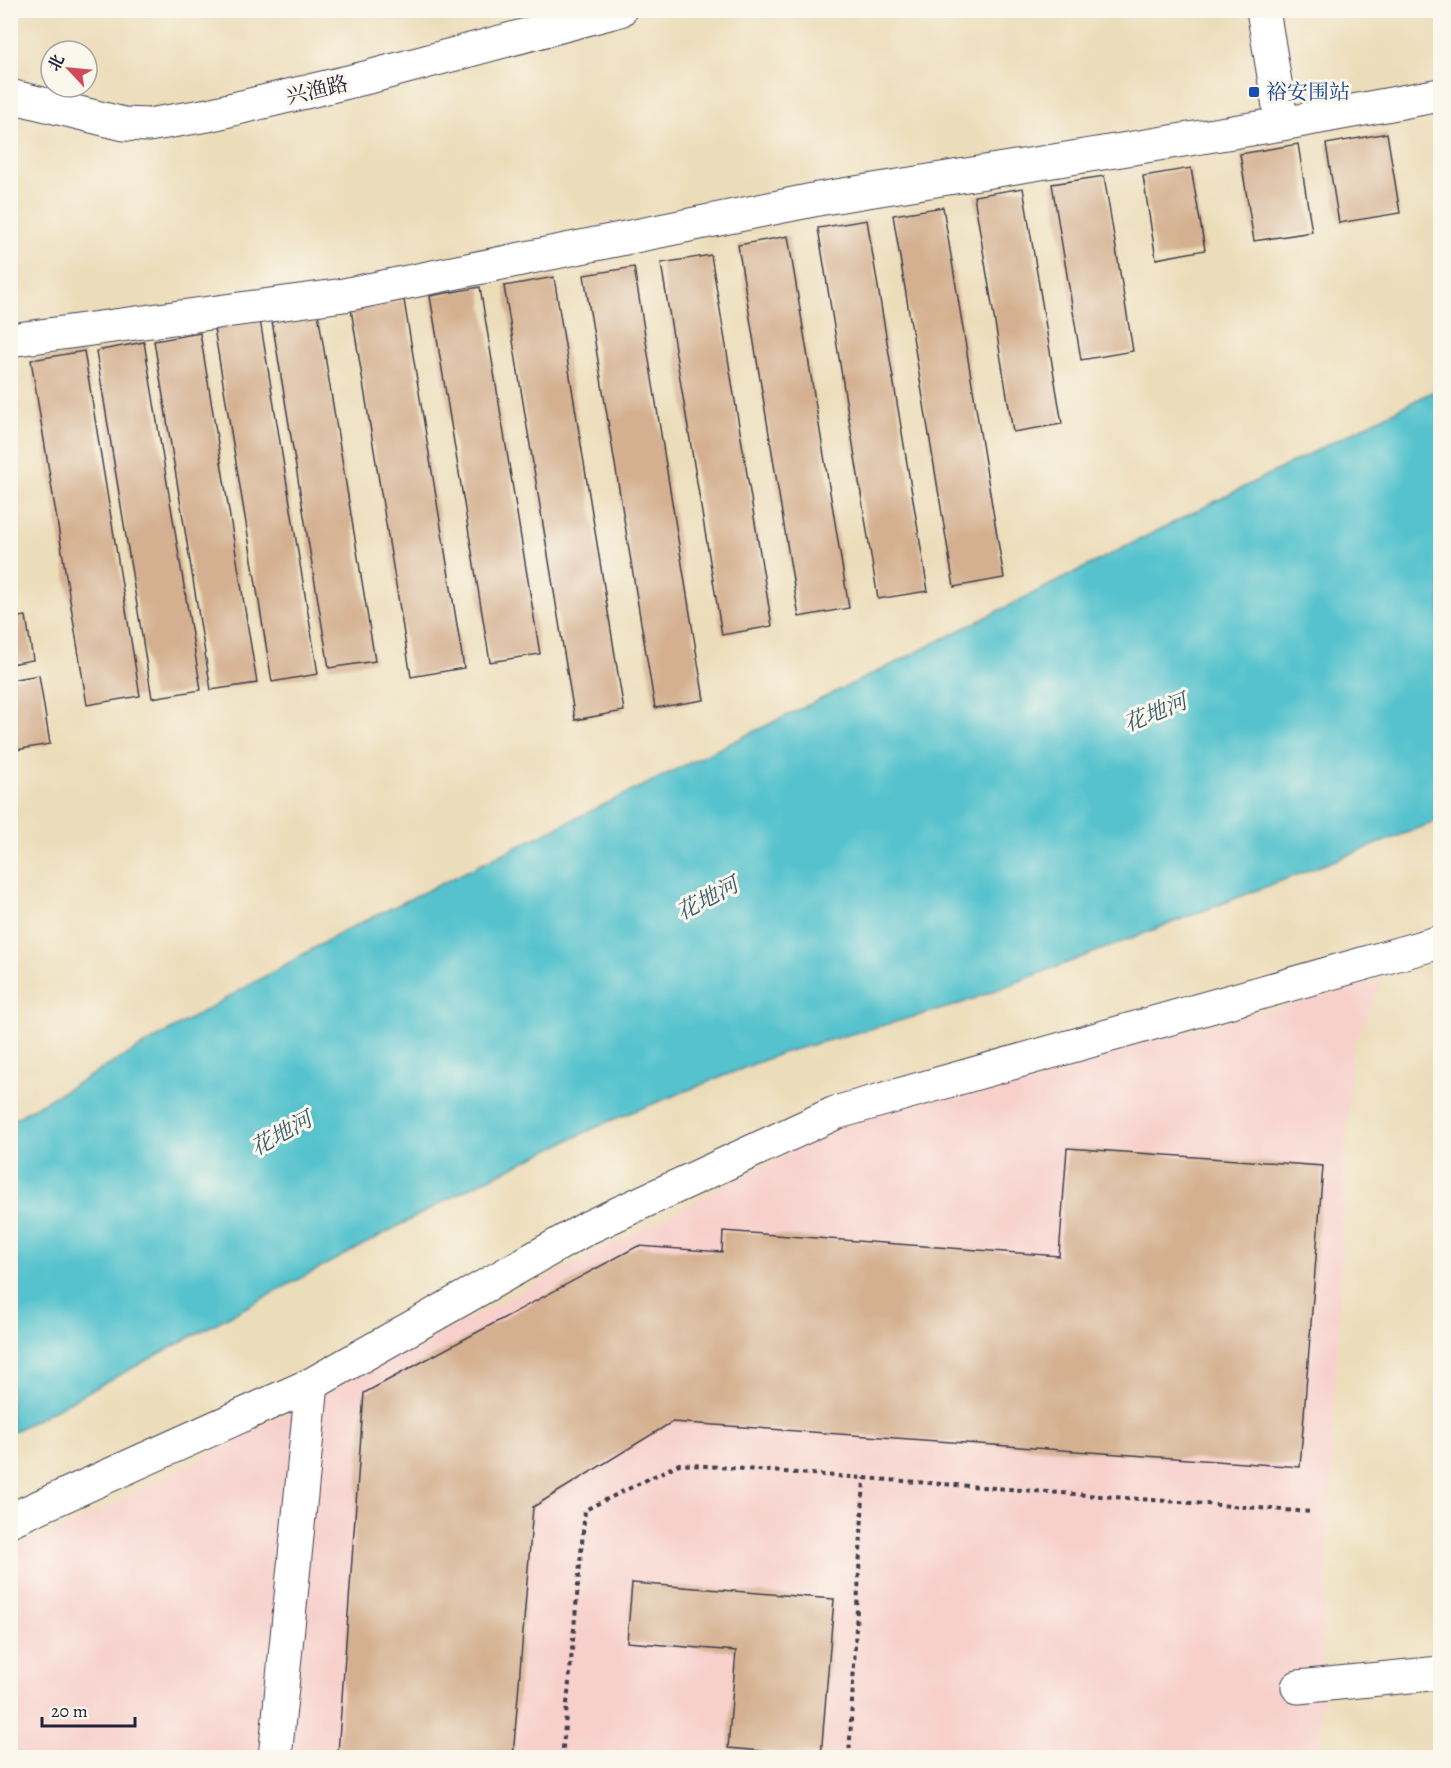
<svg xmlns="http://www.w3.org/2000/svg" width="1451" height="1768" font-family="Alegreya,'Noto Serif SC',serif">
<rect width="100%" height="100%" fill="#fbf7ec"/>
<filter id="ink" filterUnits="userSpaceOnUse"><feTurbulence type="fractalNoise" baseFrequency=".0167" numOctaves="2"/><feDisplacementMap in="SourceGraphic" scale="12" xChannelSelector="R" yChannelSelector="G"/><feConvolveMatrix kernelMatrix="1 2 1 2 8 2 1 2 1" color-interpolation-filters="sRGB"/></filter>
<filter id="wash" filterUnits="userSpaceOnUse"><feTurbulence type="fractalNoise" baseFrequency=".008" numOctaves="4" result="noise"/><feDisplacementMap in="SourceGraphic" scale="24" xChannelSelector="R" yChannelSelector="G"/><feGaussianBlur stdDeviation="1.35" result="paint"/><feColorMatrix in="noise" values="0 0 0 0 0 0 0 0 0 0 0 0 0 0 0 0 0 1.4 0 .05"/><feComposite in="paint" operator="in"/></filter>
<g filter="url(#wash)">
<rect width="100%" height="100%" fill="#ecddba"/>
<path fill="#f7d0cc" d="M1382,980l-31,70 -33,707h-1307l-1,-210 56,-19 785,-408z"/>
<path fill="#55c2cd" stroke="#3c7284" stroke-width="1.5" d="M1440,388v432l-483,185 -175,48 -175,69 -132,63 -464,248v-312l333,-190 555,-270z"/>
<g id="blocks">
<path fill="#d4b090" d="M1387,133l13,80 -61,10 -13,-79z
M1298,144l14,88 -58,9 -14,-87z
M1191,168l14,82 -49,9 -13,-83z
M1104,176l29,175 -52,9 -29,-176z
M1023,188l39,236 -49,8 -39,-236z
M943,207l61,371 -50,9 -61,-372z
M867,220l61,371 -50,8 -60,-371z
M788,236l61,372 -50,9 -61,-372z
M711,255l61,371 -50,9 -61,-372z
M634,267l70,433 -49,8 -71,-433z
M554,277l70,434 -49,9 -71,-434z
M480,287l60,367 -50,8 -60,-366z
M404,300l60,368 -53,9 -60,-368z
M318,313l57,348 -46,7 -57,-347z
M260,320l58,354 -46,8 -58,-354z
M200,333l57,350 -46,7 -57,-349z
M144,342l57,348 -49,8 -56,-347z
M84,351l56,345 -53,9 -56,-345z
M26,616l7,44 -23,4v-46z
M39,675l11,69 -40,7v-71z
M1067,1148l256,18 -23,301 -628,-45 -139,85 -20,251h-120l-55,-5 26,-360 274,-147 84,6 1,-21 336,25z
M632,1583l202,16 -13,157 -93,-8 8,-97 -109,-9z"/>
</g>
</g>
<g filter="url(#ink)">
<use href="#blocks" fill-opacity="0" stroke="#403e4e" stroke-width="1.5"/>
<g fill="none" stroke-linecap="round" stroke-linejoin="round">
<defs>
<path id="minor" d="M1263,10l19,114
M10,96l114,28 24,1 60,-10 161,-38 251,-67
M10,340l334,-45 474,-96 464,-75 158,-29
M10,1520l302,-136 277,-157 246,-114 605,-171
M1298,1687l142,-14
M275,1758l37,-374"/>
</defs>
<use href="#minor" stroke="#403e4e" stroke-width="35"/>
<path stroke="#403e4e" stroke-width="4" stroke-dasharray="4.5 4.5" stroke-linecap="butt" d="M562,1758l23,-248 94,-46 632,48
M849,1758l15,-280"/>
<use href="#minor" stroke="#fff" stroke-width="33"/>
</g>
</g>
<rect fill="#1a4fb4" stroke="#fbf7ec" stroke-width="2" x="1248" y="86" width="12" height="12" rx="3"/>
<g text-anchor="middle" stroke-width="6" stroke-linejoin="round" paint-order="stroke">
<g font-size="21" fill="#22223b" stroke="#fbf7ec">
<text transform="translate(317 90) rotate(-13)" y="7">兴渔路</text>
</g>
<g font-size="21" fill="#164399" stroke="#fbf7ec" text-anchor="start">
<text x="1266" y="99">裕安围站</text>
</g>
<g font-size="22" font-style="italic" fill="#345a6e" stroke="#fbf7ec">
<text transform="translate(1155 712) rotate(-22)" y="8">花地河</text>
<text transform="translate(707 898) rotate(-28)" y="8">花地河</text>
<text transform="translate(281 1133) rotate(-29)" y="8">花地河</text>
</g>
</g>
<rect width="1451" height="1768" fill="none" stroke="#fbf7ec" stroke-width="36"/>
<g transform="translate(69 69) rotate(296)"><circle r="28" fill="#fbf7ec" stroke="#a4a2a5" stroke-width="1.5"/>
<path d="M0-4.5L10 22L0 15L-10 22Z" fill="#d1495b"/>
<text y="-9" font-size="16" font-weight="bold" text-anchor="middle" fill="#22223b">北</text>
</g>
<path d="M42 1717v9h93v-9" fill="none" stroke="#22223b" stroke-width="3"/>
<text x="51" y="1717" font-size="18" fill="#22223b" stroke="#fbf7ec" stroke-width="4.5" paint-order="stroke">20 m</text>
</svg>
